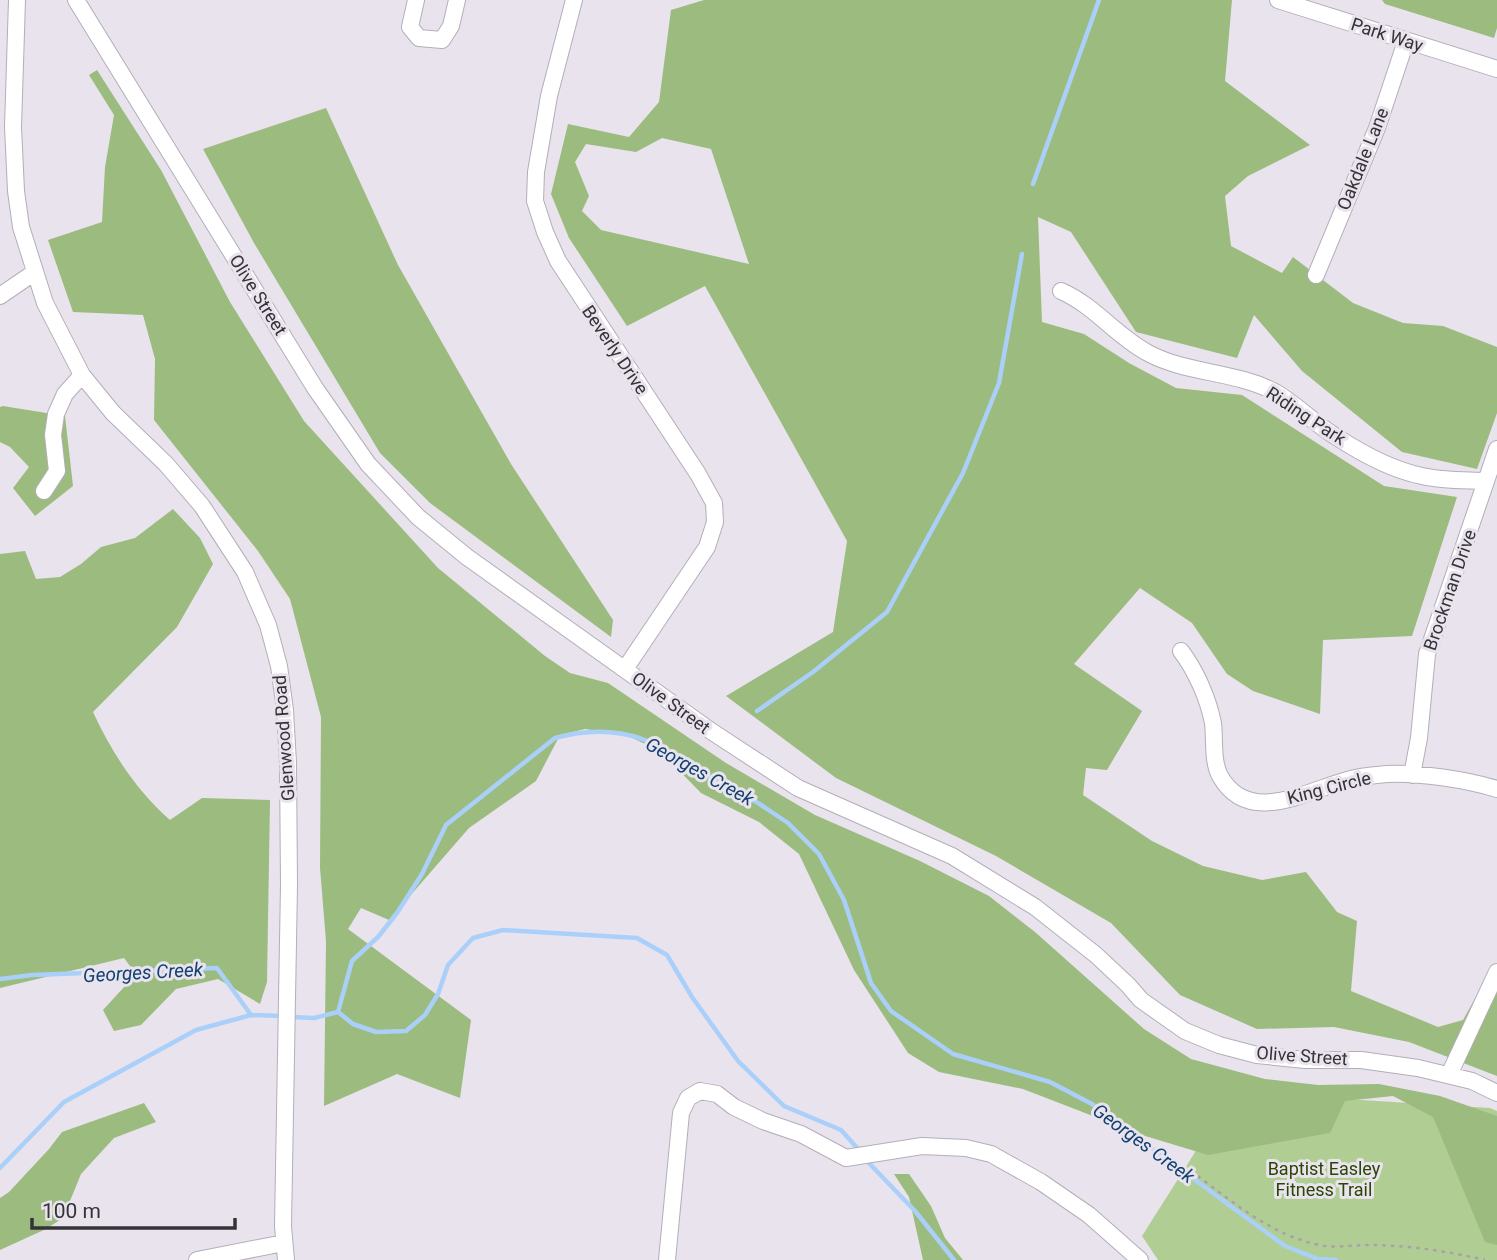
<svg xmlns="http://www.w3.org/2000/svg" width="1497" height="1260" font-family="Roboto,sans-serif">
<rect width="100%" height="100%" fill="#e9e3ee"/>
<path fill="#b0ce93" d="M1313,1097l177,11 7,3v149h-339l-16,-24 62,-98z"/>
<path fill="#9cbb7e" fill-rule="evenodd" d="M704,0h528l-7,81 85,64 -62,31 -23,20 6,50 51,27 11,-16 60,46 50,20 40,3 54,21v66l-20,56 -75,-17 -100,-81 -48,-56 -17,43 -101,-26 -65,-100 -33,-15 4,105 42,12 45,29 47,25 66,7 142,91 73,11 -45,139 -89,4 -3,74 -67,-23 -26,-17 -35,-51 -52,-35 -66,76 68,47 -35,59 -21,-2 -3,27 69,46 51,25 59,14 44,-8 31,40 20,9 -6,70 87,36 25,-7 28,-50 6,4v102l-88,-34 -75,-15 -77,2 -77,-34 -69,-72 -115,-67 -160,-78 -110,-82 107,-64 14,-91 -142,-255 -78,40 -58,-88 -18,-44 17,-70 61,13 30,-35 12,-92zM662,138l49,11 38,115 -148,-34 -19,-19 7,-15 -14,-34 11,-18 50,8z
M1382,0h115v28l-3,10 -109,-34z
M97,70l64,100 69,132 74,119 134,147 107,88 25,17 38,10 118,80 89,52 105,46 69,35 46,36 109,97 47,30 74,20 53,6 61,-1 61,12 57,20v129l-12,-3 -52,-125 -40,-21 -48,5 -15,32 -122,22 -66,-20 -119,-46 -84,-17 -31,-19 -54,-83 -55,-116 -40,-32 -58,-29 -41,-42 -34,-16 -41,-6 -25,6 -24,46 -67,47 -80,92 -28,-12 -13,21 123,91 -11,78 -63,-24 -73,32 2,-165 -6,-73 1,-151 -31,-118 -32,-48 -104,-131 1,-61 -12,-44 -70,-3 -25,-72 54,-18 3,-55 9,-52 -25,-40z
M326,108l72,157 113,199 102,156 -2,17 -181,-134 -50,-50 -126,-210 -51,-94z
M3,406l62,10 8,70 -38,30 -22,-28 16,-21 -19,-20 -10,-5v-35z
M173,509l27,29 13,26 -36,63 -84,85c19,41 43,78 77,108l32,-22 68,2 -3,182 -7,22 -42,-25 -42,10 -35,36 -27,6 -11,-21 33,-36 -12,-16 -124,30v-434l25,-3 11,28 24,-2 21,-13 20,-17 34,-9z
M144,1103l12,19 -42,16 -33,36 -18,44 -17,11 -46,21v-52l9,-6 40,-43 13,-17z
M894,1174h15l22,32 14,32 18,22h-40l-14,-63z"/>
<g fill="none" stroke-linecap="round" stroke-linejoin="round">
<path stroke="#aad0fa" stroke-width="4.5" d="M1033,184l66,-184
M757,711l56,-39 74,-60 76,-139 36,-90 23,-129
M0,979l32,-4 185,-7 34,47
M338,1012l14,-51 26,-24 19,-24 25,-39 24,-49 109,-87c81,-22 120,17 183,58l17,5 33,22 31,31 25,46 27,83 20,28 62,43 97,28 42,22 193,142 33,13 18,1
M338,1012l15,12 23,8 30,-1 19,-16 13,-21 10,-29 25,-27 30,-8 134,8 30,17 25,42 46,64 46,45 57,24 18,20
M290,1017l24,1 24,-6
M866,1160l49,51 39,49
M0,1168l64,-66 132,-72 55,-15 31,1"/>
<defs>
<path id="minor" d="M17,0l-4,127 3,64 5,36 24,76 37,72 31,38 53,51 36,42 43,66 23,53 11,41 6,44 3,53 1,122 -6,341 3,34
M76,0l239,388 53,76 50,53 49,40 244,174 87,57 154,68 83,51 61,48 32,30 13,15 44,31 34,14 38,10 48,5h56l57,8 54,13 25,12
M416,0l-6,27 9,11 23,2 9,-14 6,-26
M574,0l-25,96 -13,76 -1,29 10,31 13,29 140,213 16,29 1,19 -8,25 -82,122
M1278,0l219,69
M1316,275l61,-147 29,-87
M1061,291c34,15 55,45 87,62 39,21 87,18 127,39 21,12 39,31 60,44 26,17 57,34 87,40 21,5 43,4 64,5
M0,296l35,-24
M44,491l13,-20 -4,-36 3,-21 9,-20 17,-19
M1181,651c15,20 27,47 32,72 2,16 -1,38 7,53 30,54 94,10 135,2 10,-2 21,-3 32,-4 30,-2 81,6 110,15
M1412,775l7,-37 8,-84 70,-205
M1449,1075l48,-103
M197,1260l87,-17
M667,1260l14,-147 7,-15 12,-7 17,3 17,13 29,14 38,13 45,24 76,-12 44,2 25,6 50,28 48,33 51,45"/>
</defs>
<use href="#minor" stroke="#b3aeb8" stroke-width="18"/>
<path stroke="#a7a2aa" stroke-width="2.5" stroke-dasharray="3.5 5" stroke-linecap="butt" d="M1191,1171c38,28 77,62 124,73 18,5 35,1 53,1 38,0 79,6 117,15"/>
<use href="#minor" stroke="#fff" stroke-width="16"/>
</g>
<g text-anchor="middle" stroke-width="6" stroke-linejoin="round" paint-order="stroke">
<g font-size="18" fill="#353337" stroke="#e9e3ee">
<text transform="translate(1387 35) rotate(18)" y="6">Park Way</text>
<text transform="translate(1363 159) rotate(-68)" y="6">Oakdale Lane</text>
<text transform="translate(258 295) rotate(58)" y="6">Olive Street</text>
<text transform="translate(615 350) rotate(56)" y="6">Beverly Drive</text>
<text transform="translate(1306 416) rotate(33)" y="6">Riding Park</text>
<text transform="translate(1450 590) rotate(-71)" y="6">Brockman Drive</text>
<text transform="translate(671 703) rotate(36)" y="6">Olive Street</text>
<text transform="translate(284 738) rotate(-94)" y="6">Glenwood Road</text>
<text transform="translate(1329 788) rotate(-14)" y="6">King Circle</text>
<text transform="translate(1302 1056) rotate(4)" y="6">Olive Street</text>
</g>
<g font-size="18" fill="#2b4602" stroke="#e9e3ee">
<text x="1324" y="1175">Baptist Easley<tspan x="1324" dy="21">Fitness Trail</tspan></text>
</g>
<g font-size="19" font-style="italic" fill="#114170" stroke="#e9e3ee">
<text transform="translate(700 771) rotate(29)" y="7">Georges Creek</text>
<text transform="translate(143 972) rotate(-3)" y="7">Georges Creek</text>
<text transform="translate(1144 1143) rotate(36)" y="7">Georges Creek</text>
</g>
</g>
<path d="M32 1218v10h203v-10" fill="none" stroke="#353337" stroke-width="3.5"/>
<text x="42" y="1218" font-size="21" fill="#353337" stroke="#e9e3ee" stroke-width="5" paint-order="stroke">100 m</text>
</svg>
